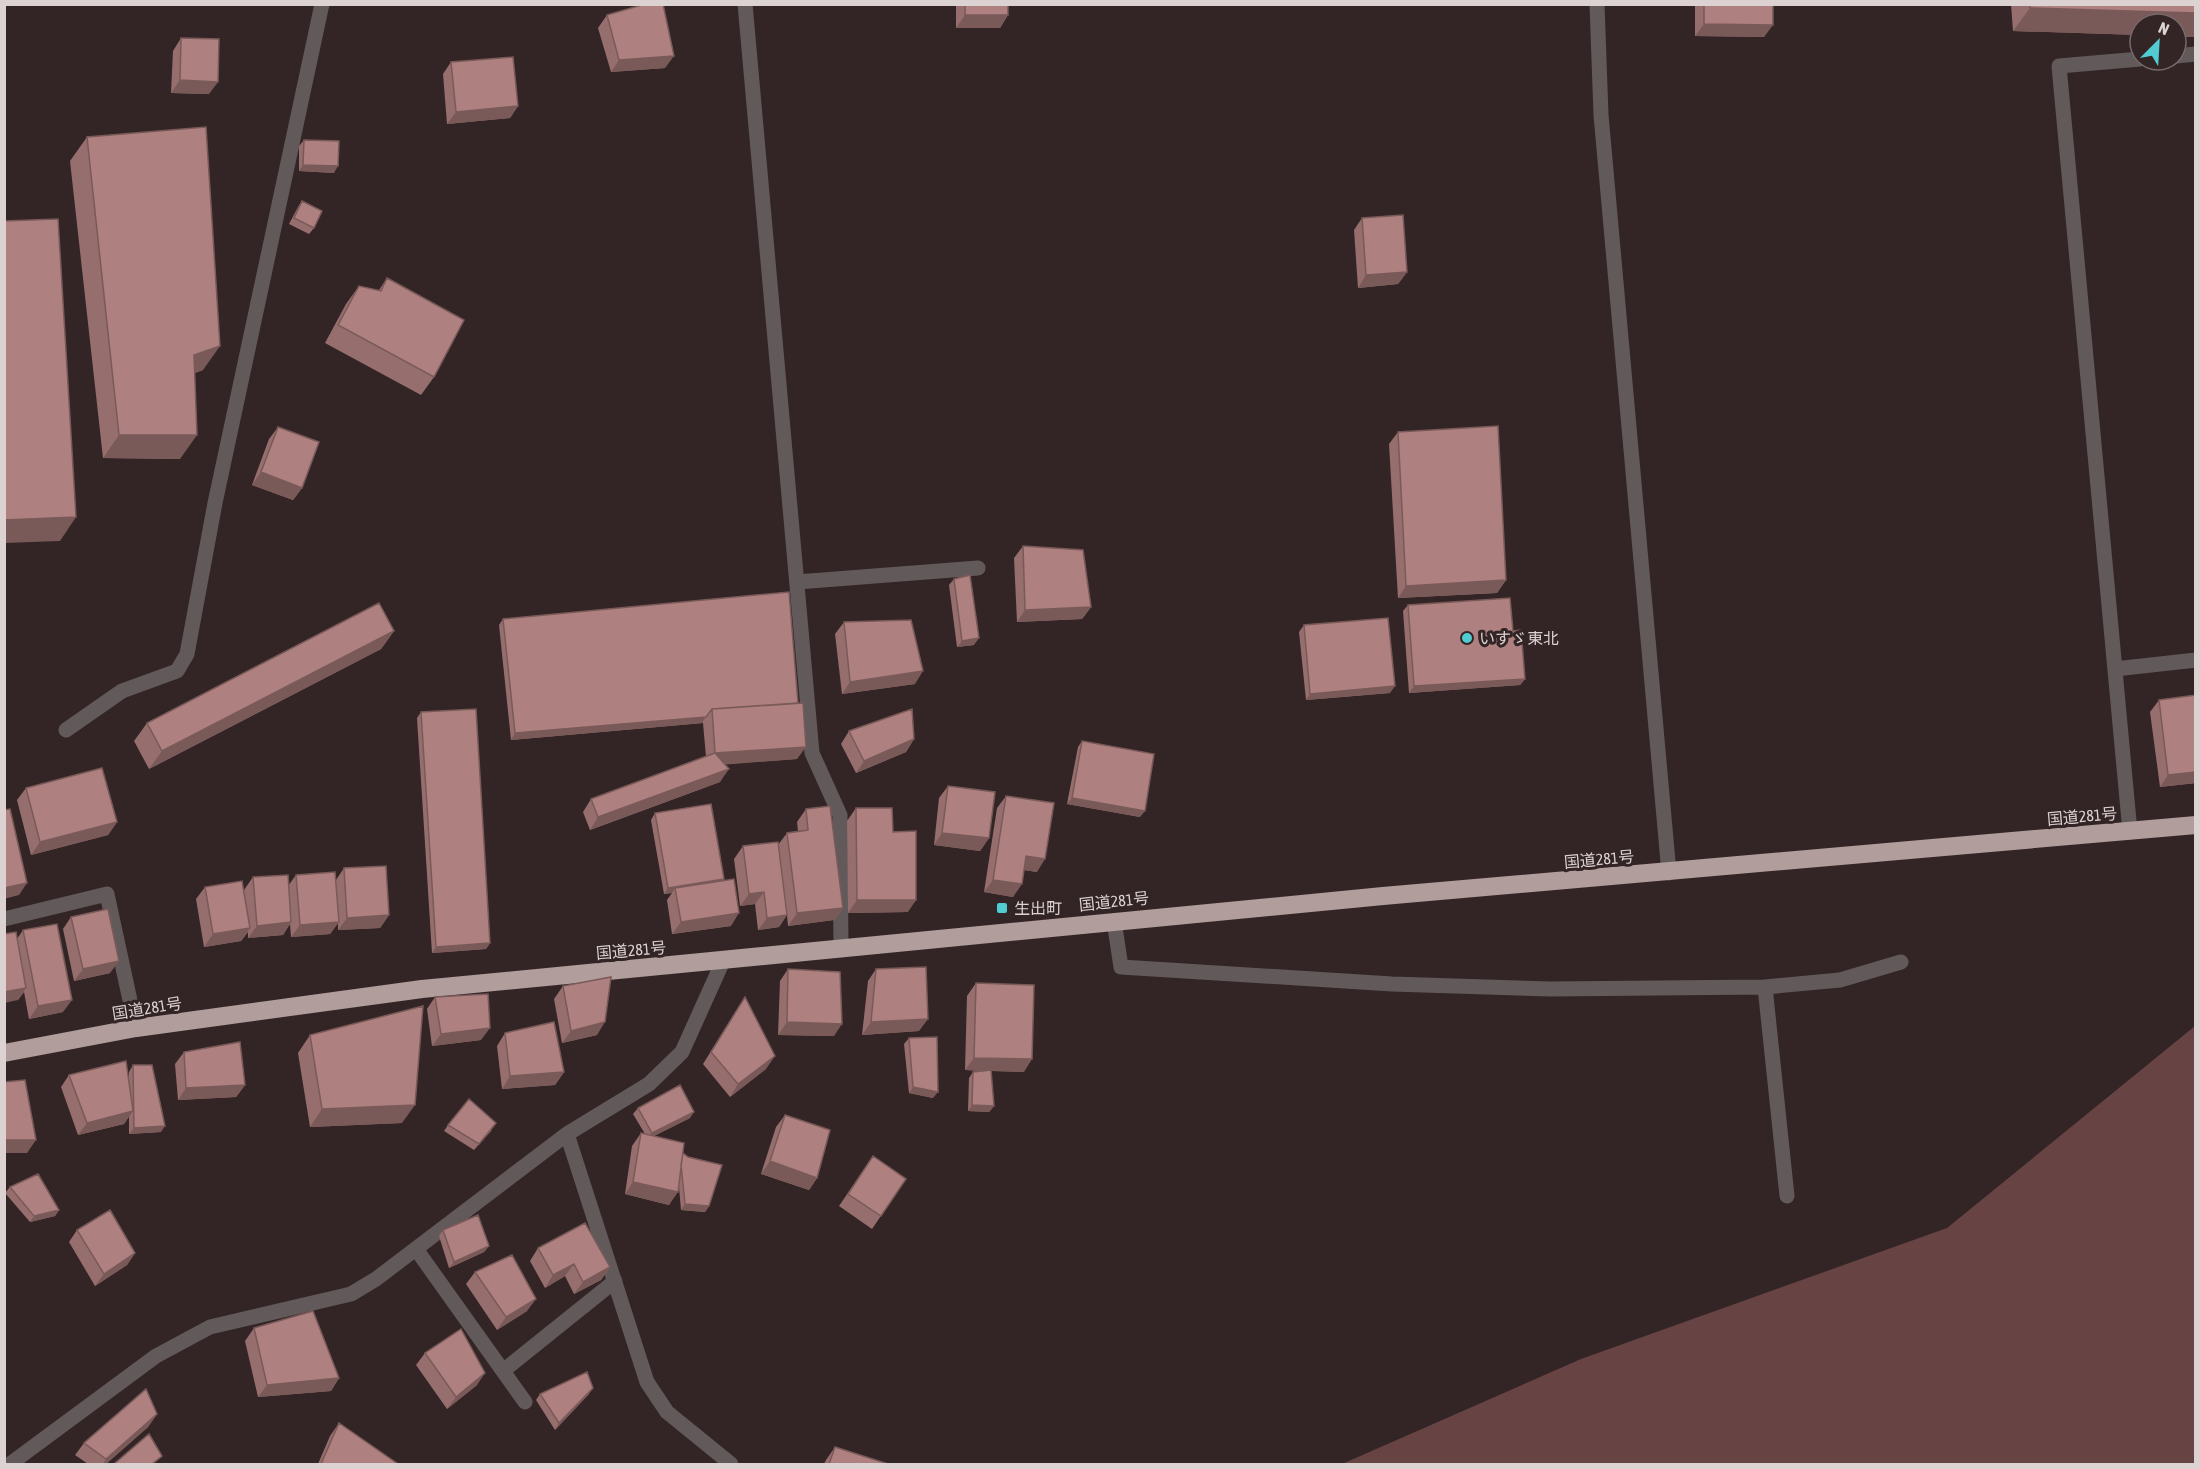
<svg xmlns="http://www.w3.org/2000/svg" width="2200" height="1469" font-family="'Asap Condensed','Noto Sans JP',sans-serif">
<rect width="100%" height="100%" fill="#332525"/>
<path fill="#674343" d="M2195,1026v438h-853l239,-105 366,-131z"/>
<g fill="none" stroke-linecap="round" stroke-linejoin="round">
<path stroke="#625a5a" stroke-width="15" d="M745,4l67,749 28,62 1,135
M1597,4l4,111 68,758
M2176,56l20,-2
M797,582l181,-14
M2115,669l81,-9
M66,730l56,-39 55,-20 10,-17 28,-151 107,-499
M2130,832l-71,-766 81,-7
M4,919l103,-25 29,134
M1114,921l7,46 271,17 158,5 215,-2 75,-7 61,-18
M1765,987l22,209
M567,1134l80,248 20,30 64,52
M416,1249l109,153
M503,1371l112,-90
M10,1464l146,-108 54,-29 141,-33 25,-15 191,-145 82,-50 33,-32 41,-91"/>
<path stroke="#b09d9c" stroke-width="18" d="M4,1053l132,-25 286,-39 961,-93 813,-71"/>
</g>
<path fill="#966e6d" d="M956,4h52v11l-8,13h-44z
M1695,4h78l-9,33 -69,-1z
M2011,4h185v33h-20v-13h-36v11l-127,-4z
M607,15l58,53 -54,4 -13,-44z
M181,38l28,56 -38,-1 2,-42z
M451,62l67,44 -8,12 -63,6 -4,-50z
M87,137l116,233 -8,3 -15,86 -77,-1 -33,-297z
M304,140l30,33 -35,-2v-25z
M302,201l12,27 -5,6 -20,-10 9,-17z
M1362,218l45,54 -9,12 -40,4 -4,-58z
M387,278l47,99 -13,18 -96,-52 21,-39 13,-18 20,4z
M278,427l24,61 -9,12 -41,-15 17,-46z
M1398,432l108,148 -9,13 -99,5 -9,-154z
M1023,546l68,61 -9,12 -65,3 -3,-64z
M954,579l20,66 -17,2 -8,-62z
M789,592l8,167 -72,5 -5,18 -130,48 -7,-18 8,-13 115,-42 -3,-34 -192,17 -12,-115 4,-6z
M1408,605l105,26 12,48 -5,6 -111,8 -6,-82z
M844,622l71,62 -73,10 -7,-60z
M1304,625l86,68 -84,7 -7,-68z
M394,631l-13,18 -232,120 -15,-28 13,-18z
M2196,695v88l-36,4 -10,-75 9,-12z
M421,712l69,231 -4,6 -54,4 -15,-235z
M849,731l65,8 -8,13 -50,21 -15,-29z
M1082,741l58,76 -73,-13 11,-57z
M948,786l41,52 -9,13 -46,-6 5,-47z
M26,788l91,34 -9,13 -77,20 -14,-55z
M1006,796l31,76 -13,-2 -11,27 -29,-5 13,-84z
M856,808l37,24 15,80 -60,1 -1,-92z
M806,809l37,99 -9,12 -46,6 -1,-11 -8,12 -21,3 -3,-26 -15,2 -6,-47 9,-13 35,-1 9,-12 11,-2 -1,-9z
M655,813l67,68 9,45 -59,8 -5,-34 5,-7 -8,1 -13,-74z
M344,868l45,47 -9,13 -42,2v-7l-8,11 -39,3 -1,-13 -7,11 -35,3v-6l-7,9 -37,6 -8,-48 9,-12 39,3 9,-13 35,9 8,-11 40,5z
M71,917l39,56 -36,8 -11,-52z
M23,930l40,82 -34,7 -5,-27 -6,8 -1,-61z
M788,969l46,67 -56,-1 2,-54z
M876,969l43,62 -57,4 6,-54z
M976,983l48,89 -33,-1 3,35 -5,6 -21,-1 1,-33 4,-6 9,-1 -17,-1 2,-74z
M563,986l34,49 -35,8 -8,-44z
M435,997l46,43 -49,6 -5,-37z
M745,997l21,72 -36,28 -27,-33z
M505,1033l59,39 -9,13 -53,4 -5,-43z
M310,1035l92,88 -92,4 -12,-74z
M909,1038l24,60 -24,-5 -5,-49z
M184,1052l61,33 -9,12 -58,3 -3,-36z
M133,1065l28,67 -32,2v-18l-5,8 -46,11 -17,-48 8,-12 60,8v-11z
M638,1108l52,10 -36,18 29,17 26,53 -4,6 -24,-2 -2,-23 -10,18 -44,-11 7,-48 9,-13 4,1 -12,-20z
M785,1115l32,63 -8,12 -48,-16 15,-47z
M448,1125l44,5 -18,20 -30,-19z
M873,1156l33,23 -34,50 -33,-23z
M10,1187l49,23 -4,6 -25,6 -25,-29z
M77,1230l58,23 -8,12 -32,21 -26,-44z
M443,1230l46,16 -5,6 -35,16 -10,-32z
M538,1248l72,19 -9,13 -27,14 -9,-18 -20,12 -15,-27z
M475,1272l52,39 -30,19 -31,-46z
M254,1328l85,50 -8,13 -73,6 -13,-56z
M425,1353l52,32 -30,24 -31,-44z
M540,1394h49l-34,36 -19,-30z
M157,1414l-9,13 -42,37h-18l-13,-9 9,-12z
M339,1423l59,41h-80l12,-28z
M835,1447l53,17h-64l2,-4z"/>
<path fill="#7a5a59" d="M2030,8l166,5v24h-20v-13h-36v11l-127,-4z
M965,15h43l-8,13h-44z
M1704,24l69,1 -9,12 -69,-1z
M674,56l-9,12 -54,4 8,-12z
M180,80l38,2 -9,12 -38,-1z
M518,106l-8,12 -63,6 9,-12z
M303,165l35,1 -4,7 -35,-2z
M1407,272l-9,12 -40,4 8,-13z
M220,346l-17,24 -25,8 16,-23z
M119,435h78l-17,24 -77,-1z
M261,472l41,16 -9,12 -41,-15z
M76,517l-16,24 -56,2v-23z
M1506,580l-9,13 -99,5 8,-12z
M1091,607l-9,12 -65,3 8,-12z
M394,631l-13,18 -232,120 13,-18z
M979,638l-5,7 -17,2 5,-6z
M923,671l-8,13 -73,10 8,-12z
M1525,679l-5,6 -111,8 5,-7z
M1395,686l-5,7 -84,7 4,-6z
M706,717l-3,4v2l-192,17 4,-7z
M914,739l-8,13 -50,21 8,-12z
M806,747l-9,12 -90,7 8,-13z
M729,769l-9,13 -130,48 8,-13z
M2196,772v11l-36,4 8,-12z
M1072,798l73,13 -5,6 -73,-13z
M117,822l-9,13 -77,20 9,-13z
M942,833l47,5 -9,13 -46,-6z
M1026,856l19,3 -8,13 -20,-3z
M724,879l-5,6 -44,3 -3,5 -8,1 4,-6z
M993,880l29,4 -9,13 -29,-5z
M27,883l-8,12 -15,4v-11z
M764,892l-9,12 -15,2 9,-12z
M857,900h59l-8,12 -60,1z
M843,908l-9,12 -46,6 9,-13z
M739,913l-8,13 -59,8 9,-12z
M389,915l-9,13 -42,2 9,-12z
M787,915l-8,12 -21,3 9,-12z
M291,922l-8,13 -35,3 9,-12z
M339,922l-9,12 -39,3 9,-12z
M250,928l-9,13 -37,6 9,-13z
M490,943l-4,6 -54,4 4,-6z
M119,961l-9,12 -36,8 9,-12z
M26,988l-8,12 -14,3v-11z
M72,1000l-9,12 -34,7 9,-13z
M928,1019l-9,12 -57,4 9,-13z
M605,1022l-8,13 -35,8 9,-12z
M787,1022l55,2 -8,12 -56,-1z
M490,1028l-9,12 -49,6 9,-12z
M775,1056l-9,13 -36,28 8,-13z
M974,1058l58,1 -8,13 -59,-2z
M564,1072l-9,13 -53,4 8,-13z
M245,1085l-9,12 -58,3 8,-12z
M913,1087l25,5 -5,6 -24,-5z
M415,1105l-13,18 -92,4 12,-18z
M972,1105l22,1 -5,6 -21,-1z
M133,1111l-9,13 -46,11 9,-12z
M694,1112l-4,6 -42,21 4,-6z
M165,1126l-4,6 -32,2 5,-6z
M4,1140h32l-9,13h-23z
M770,1161l47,17 -8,12 -48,-16z
M633,1182l45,10 -9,13 -44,-11z
M685,1204l24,2 -4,6 -24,-2z
M59,1210l-4,6 -25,6 4,-6z
M489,1246l-5,6 -35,16 5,-6z
M135,1253l-8,12 -32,21 9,-12z
M574,1264l-9,12 -20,12 8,-13z
M610,1267l-9,13 -27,14 9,-12z
M536,1299l-9,12 -30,19 9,-13z
M485,1373l-8,12 -30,24 9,-12z
M339,1378l-8,13 -73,6 9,-12z
M593,1388l-4,6 -34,36 4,-7z
M157,1414l-9,13 -42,37h-3l3,-5z"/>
<path fill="#ae807f" stroke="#7a5a59" stroke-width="1.5" d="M645,4h18l11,52 -55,4 -12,-45z
M965,4h43v11h-43z
M1704,4h69v21l-69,-1z
M2030,4h166v9l-166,-5z
M181,38l38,1 -1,43 -38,-2z
M513,57l5,49 -62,6 -5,-50z
M206,127l14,219 -26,9 3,80h-78l-32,-298z
M304,140l35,1 -1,25 -35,-1z
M302,201l20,10 -8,17 -20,-10z
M1403,215l4,57 -41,3 -4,-57z
M58,219l18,298 -72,3v-299z
M387,278l77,42 -30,57 -96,-52 21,-39 22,5z
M1498,426l8,154 -100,6 -8,-154z
M278,427l41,15 -17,46 -41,-16z
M1023,546l60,4 8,57 -66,3z
M970,575l9,63 -17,3 -8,-62z
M789,592l9,111 -86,6 -6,8 -191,16 -12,-114z
M1510,598l3,33 8,-1 4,49 -111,7 -6,-81z
M379,603l15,28 -232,120 -15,-28z
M1388,618l7,68 -85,8 -6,-69z
M911,620l12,51 -73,11 -6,-60z
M2196,695v77l-28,3 -9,-75z
M803,703l3,44 -91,6 -3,-44z
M476,709l14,234 -54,4 -15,-235z
M912,709l2,30 -50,22 -15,-30z
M1082,741l72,13 -9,57 -73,-13z
M715,753l14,16 -131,48 -7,-18z
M102,768l15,54 -77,20 -14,-54z
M948,786l47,6 -6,46 -47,-5z
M1006,796l48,7 -9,56 -19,-3 -4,28 -29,-4z
M711,804l13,75 -56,9 -13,-75z
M830,806l13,102 -46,5 -10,-80 21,-3 -2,-21z
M856,808h36l1,24 23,-1v69h-59z
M10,809l17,74 -23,5v-78z
M778,842l9,73 -20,3 -3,-26 -15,2 -6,-48z
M386,866l3,49 -42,3 -3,-50z
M335,872l4,50 -39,3 -4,-50z
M288,875l3,47 -34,4 -4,-49z
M734,879l5,34 -58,9 -6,-34z
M242,881l8,47 -37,6 -8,-47z
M108,909l11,52 -36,8 -12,-52z
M57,924l15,76 -34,6 -15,-76z
M16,932l10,56 -22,4v-58z
M926,967l2,52 -57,3 5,-53z
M788,969l52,3 2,52 -55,-2z
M611,977l-6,45 -34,9 -8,-45z
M976,983l58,2 -2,74 -58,-1z
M488,994l2,34 -49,6 -6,-37z
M745,997l30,59 -37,28 -27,-32z
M423,1006l-8,99 -93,4 -12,-74z
M554,1022l10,50 -54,4 -5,-43z
M937,1037l1,55 -25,-5 -4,-49z
M240,1042l5,43 -59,3 -2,-36z
M126,1061l7,50 -46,12 -18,-48z
M133,1065h19l13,61 -31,2z
M991,1070l3,36 -22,-1 1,-33z
M25,1080l11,60h-32v-58z
M680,1085l14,27 -42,21 -14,-25z
M469,1099l27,24 -17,21 -31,-19z
M785,1115l45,15 -13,48 -47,-17z
M641,1133l43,10 -6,49 -45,-10z
M683,1153l5,4 34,8 -13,41 -24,-2 -4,-39z
M873,1156l33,23 -25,37 -33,-22z
M38,1174l21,36 -25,6 -24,-29z
M110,1210l25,43 -31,21 -27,-44z
M478,1215l11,31 -35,16 -11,-32z
M585,1223l25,44 -27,15 -9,-18 -21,11 -15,-27z
M512,1255l24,44 -30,18 -31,-45z
M313,1311l26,67 -72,7 -13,-57z
M461,1329l24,44 -29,24 -31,-44z
M587,1372l6,16 -34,35 -19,-29z
M146,1389l11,25 -51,45 -22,-16z
M339,1423l59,41h-77z
M149,1434l13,22 -10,8h-38z
M835,1447l53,17h-59z"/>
<g fill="#51ccd2" stroke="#332525" stroke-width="2">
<circle cx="1467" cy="638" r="6"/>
<rect x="996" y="902" width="12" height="12" rx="3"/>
</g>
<g text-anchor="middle" stroke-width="6" stroke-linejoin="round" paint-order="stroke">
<g font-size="16" fill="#dcd2d2" stroke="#332525" text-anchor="start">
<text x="1479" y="644">いすゞ東北</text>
<text x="1014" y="914">生出町</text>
</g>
<g font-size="16" fill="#dcd2d2" stroke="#332525">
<text transform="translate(2082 816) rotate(-5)" y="6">国道281号</text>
<text transform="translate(1599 859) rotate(-5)" y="6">国道281号</text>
<text transform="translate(1114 901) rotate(-6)" y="6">国道281号</text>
<text transform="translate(631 950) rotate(-5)" y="6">国道281号</text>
<text transform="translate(147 1008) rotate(-9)" y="6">国道281号</text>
</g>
</g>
<rect width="2200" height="1469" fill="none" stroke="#dcd2d2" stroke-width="12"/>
<g transform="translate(2158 42) rotate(24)"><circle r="28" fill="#332525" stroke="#776a6a" stroke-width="1.5"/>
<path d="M0-4.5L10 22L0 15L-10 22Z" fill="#51ccd2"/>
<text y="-9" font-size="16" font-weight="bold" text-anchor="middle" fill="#dcd2d2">N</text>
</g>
</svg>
